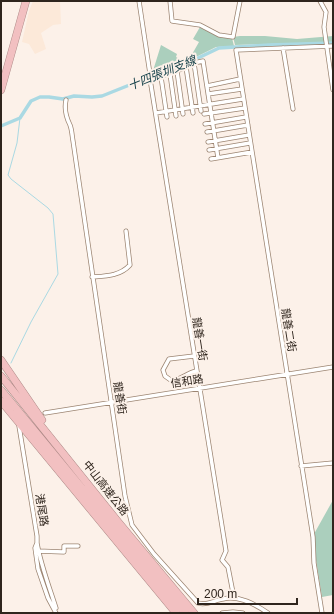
<svg xmlns="http://www.w3.org/2000/svg" width="334" height="614" font-family="Arial,'Noto Sans TC',sans-serif">
<rect width="100%" height="100%" fill="#fcf1e9"/>
<path fill="#fce9d9" d="M33,1h27l1,23 -8,1 -12,8 5,16 -11,5 -6,-10 -7,-2 7,-31z"/>
<path fill="#abcfbd" d="M200,27l18,9 14,2 2,8 -18,1 -24,12 -1,-3 8,-14 -6,-3z
M240,36h25l32,3 36,-3v6l-98,3 -2,-8z
M161,45l16,9 -1,3 5,3 -4,2 1,3 -26,9z
M333,500v95l-11,2 -6,-37 -2,-26z"/>
<g fill="none" stroke-linecap="round" stroke-linejoin="round">
<path stroke="#aad9e3" stroke-width="1" d="M11,363l20,-41 27,-48 -5,-60 -5,-6 -37,-29 -3,-4 9,-32 3,-25"/>
<path stroke="#aad9e3" stroke-width="3.5" d="M1,126l19,-8 11,-17 9,-4h9l14,2 11,-3 18,1 10,-1 45,-18 26,-8 46,-22 50,-3 64,-2"/>
<defs>
<path id="minor" d="M139,1l11,73
M170,1l2,20 28,4 19,10 14,2 7,-36
M320,1l6,11 -2,15 9,63
M283,48l10,61
M194,63l7,48
M186,67l7,46
M177,71l6,43
M170,74l6,42
M161,77l6,40
M150,79l76,472 -4,9 6,7 6,31
M150,80l27,-9 17,-8 9,-2 15,97
M207,86l33,-7
M208,94l34,-5
M66,100c-2,9 0,17 4,25 2,5 2,11 3,16l52,355 7,29 22,29 44,49c8,3 17,-3 25,-4 16,-4 32,5 45,14
M156,113l87,-14
M204,114l41,-6
M205,124l41,-7
M207,132l41,-7
M208,142l41,-7
M209,150l41,-7
M211,159l41,-7
M92,277c14,-1 28,-1 38,-12l-4,-34
M194,356l-25,3 -6,11 2,6 7,5c10,-2 15,-8 24,-10
M45,413l288,-46
M19,426l18,110v7l-2,5 3,21 10,29 8,15
M301,466l32,-3
M37,543c4,23 12,43 19,65
M38,551l26,1v-6h14
M222,613l11,-1 10,1
M322,613l-8,-50 -1,-26 -77,-487 97,-4"/>
<path id="motorway" d="M1,90l25,-89
M1,360l41,60
M1,376l118,147 75,90
M1,390l184,223
M1,401l175,212"/>
</defs>
<use href="#minor" stroke="#9c8572" stroke-width="5"/>
<use href="#motorway" stroke="#ae8a88" stroke-width="8"/>
<use href="#minor" stroke="#fff" stroke-width="3.5"/>
<use href="#motorway" stroke="#f2c0c1" stroke-width="7"/>
</g>
<g text-anchor="middle" stroke-width="4" stroke-linejoin="round" paint-order="stroke">
<g font-size="11" fill="#2f251d" stroke="#fcf1e9">
<text transform="translate(289 330) rotate(81)" y="4">龍善二街</text>
<text transform="translate(200 339) rotate(81)" y="4">龍善一街</text>
<text transform="translate(187 381) rotate(-9)" y="4">信和路</text>
<text transform="translate(120 398) rotate(81)" y="4">龍善街</text>
<text transform="translate(106 488) rotate(52)" y="4">中山高速公路</text>
<text transform="translate(42 510) rotate(81)" y="4">港尾路</text>
</g>
<g font-size="12" font-style="italic" fill="#19444c" stroke="#fcf1e9">
<text transform="translate(162 73) rotate(-22)" y="4">十四張圳支線</text>
</g>
</g>
<rect width="334" height="614" fill="none" stroke="#2f251d" stroke-width="4"/>
<path d="M198 598v6h99v-6" fill="none" stroke="#2f251d" stroke-width="2"/>
<text x="204" y="598" font-size="12" fill="#2f251d" stroke="#fcf1e9" stroke-width="3" paint-order="stroke">200 m</text>
</svg>
